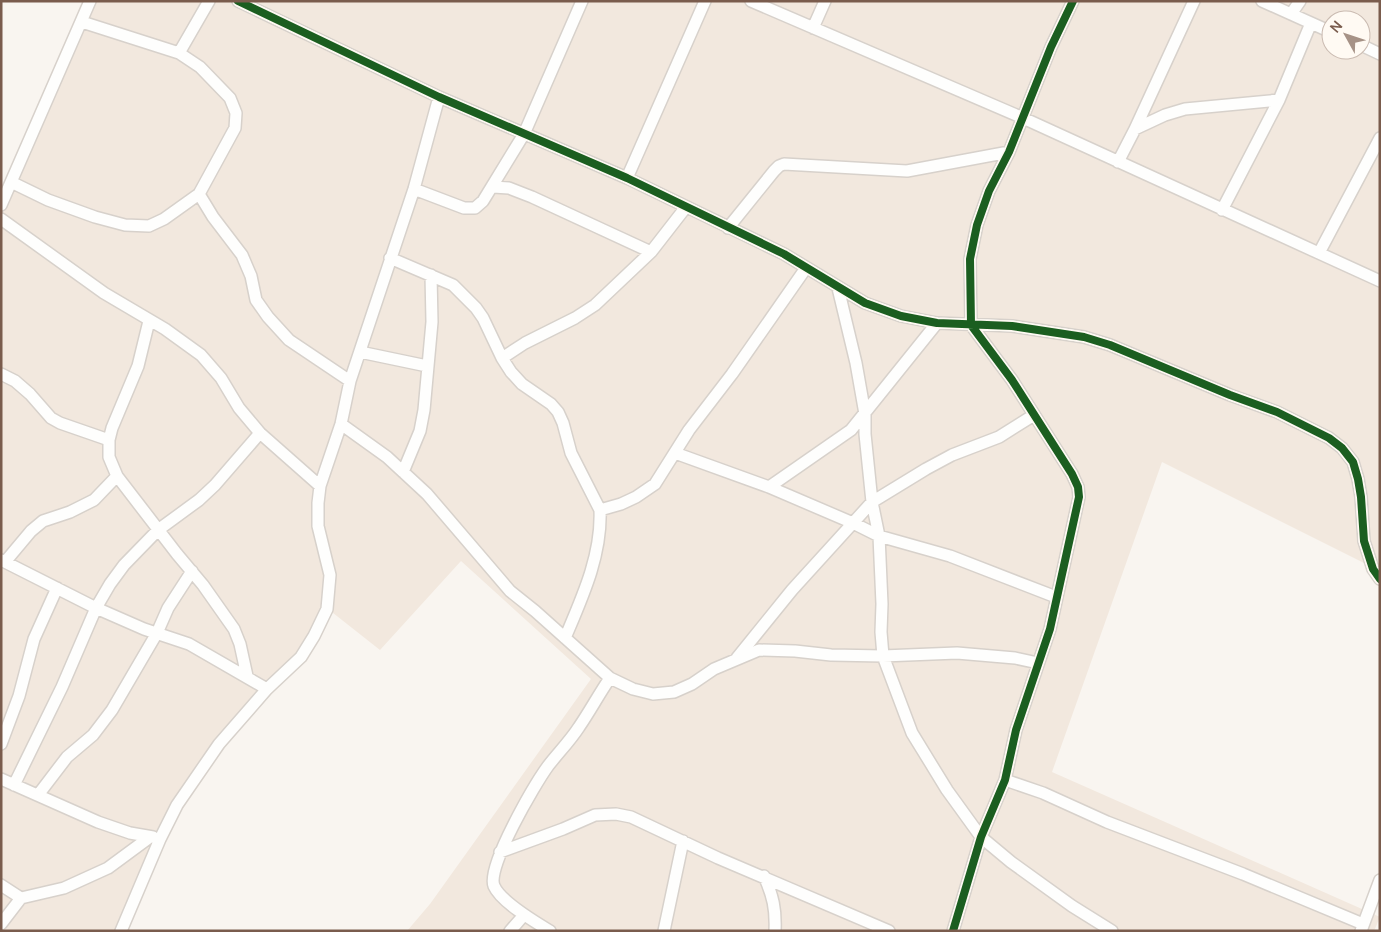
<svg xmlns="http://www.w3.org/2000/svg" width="1381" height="932" font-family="Manrope,sans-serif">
<rect width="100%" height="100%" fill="#f9f5f0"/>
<path fill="#f2e8de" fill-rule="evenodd" d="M92,1h1288v570l-218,-109 -110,310 328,145 -6,14h-967l23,-27 161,-225 -130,-118 -81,89 -52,-41 -14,27 -47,53 -90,116 -56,126h-120v-714zM1331,20h30v30h-30z"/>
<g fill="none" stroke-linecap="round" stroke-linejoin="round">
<defs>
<path id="street" d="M238,1l201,96 188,81 157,76 81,49 36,13 36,7 75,3 72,11 26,8 120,50 47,17 52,26 13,10 11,14 5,17 3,18 3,44 9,28 7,10
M751,1l272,117 357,163
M1262,1l69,31
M1291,14l9,-13
M813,28l12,-27
M1361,45l19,9
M179,53l30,-52
M1135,129l59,-128
M1118,162l17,-33 30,-14 20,-6 94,-9
M627,178l78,-177
M11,182l37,18 47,17 30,8 24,1 15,-7 35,-25 36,-66 1,-15 -6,-15 -30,-31 -21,-14 -97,-31
M493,187l16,1 23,9 119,55
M414,189l50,19h11l8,-7 41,-67 58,-133
M199,194l14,23 29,38 9,21 5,24 12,17 21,23 61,41
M1,205l89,-204
M1222,210l57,-110 32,-77
M1,219l103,74 61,36 36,26 20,23 18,30 21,25 60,53
M728,228l46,-57 5,-5 5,-2 123,7 102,-19
M1319,253l61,-115
M390,258l63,27 23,23 7,10 19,40 9,14 11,12 29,20 7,8 5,11 8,30 29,57c2,45 -18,88 -35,128
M838,288l18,75 9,51v20l7,68 7,34 3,68 -1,28 2,24 29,77 35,57 34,47 30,25 61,44 40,25
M149,321l-11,45 -26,62 -3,12v17l8,19 60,78 26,31 31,44 6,15 7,32
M360,352l67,14
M502,358l23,-15 50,-25 20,-13 56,-53 35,-45
M1,374l14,7 15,13 21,24 9,5 49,17
M341,424l46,33 40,37 83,97 25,20 75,67 23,11 20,5 21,-2 18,-8 22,-15 45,-19 36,1 36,4 52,1 74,-3 58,5 23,5
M675,453l94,34 84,36 26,13 71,20 106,41
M403,472l17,-41 4,-21 8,-88 -1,-47
M769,487l82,-57 86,-107
M600,510l21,-6 15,-7 19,-13 34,-54 43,-56 74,-106
M1,560l95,48 48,21 45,15 78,45
M5,562l26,-31 12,-10 27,-9 24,-12 23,-24
M737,658l55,-68 80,-88 54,-33 26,-14 47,-18 35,-22
M1,744l18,-48 15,-57 23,-51
M1,779l97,43 32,11 23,4
M1005,780l38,13 64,29 136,52 120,50
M14,785l48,-98 34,-79 14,-24 14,-19 34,-35 41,-30 16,-15 45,-52
M38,795l29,-38 26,-22 19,-25 45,-77 11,-25 24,-37
M500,852l63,-23 32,-14 21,-1 15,3 87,41 171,73
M764,876c9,20 12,33 11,55
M1,885l20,13
M1,924l20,-26 43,-10 44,-20 42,-31
M121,931l39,-92 17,-34 42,-61 48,-55 34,-32 13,-21 13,-27 3,-34 -12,-49v-23l2,-17 21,-62 9,-43 64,-192 25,-92
M510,931l14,-16
M550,931c-15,-9 -49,-29 -56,-45 -8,-19 41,-102 54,-120 10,-13 22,-25 31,-39 11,-16 20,-33 31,-49
M664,931l19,-90
M953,931l28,-94 24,-57 11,-50 34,-101 29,-132 -1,-10 -6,-13 -60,-94 -41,-55 -1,-66 7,-34 12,-34 20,-39 42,-105 22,-46
M1361,931l19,-51"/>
</defs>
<use href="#street" stroke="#d7d1cb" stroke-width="14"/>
<use href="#street" stroke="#fefefd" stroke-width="11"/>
<defs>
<path id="cycleway" d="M238,1l201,96 188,81 157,76 81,49 36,13 36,7 75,3 72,11 26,8 120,50 47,17 52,26 13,10 11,14 5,17 3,18 3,44 9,28 7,10
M953,931l28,-94 24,-57 11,-50 34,-101 29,-132 -1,-10 -6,-13 -60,-94 -41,-55 -1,-66 7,-34 12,-34 20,-39 42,-105 22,-46"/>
</defs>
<use href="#cycleway" stroke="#fffaf3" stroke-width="11"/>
<use href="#cycleway" stroke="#1b5e20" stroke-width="8"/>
</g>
<rect width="1381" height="932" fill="none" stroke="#7a5c4d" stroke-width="5"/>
<g transform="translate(1346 35) rotate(310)"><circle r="24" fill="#fffaf3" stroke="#cabbb1"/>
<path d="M0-4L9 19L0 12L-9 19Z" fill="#a69286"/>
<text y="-8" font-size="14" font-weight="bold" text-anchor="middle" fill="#7a5c4d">N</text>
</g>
</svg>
